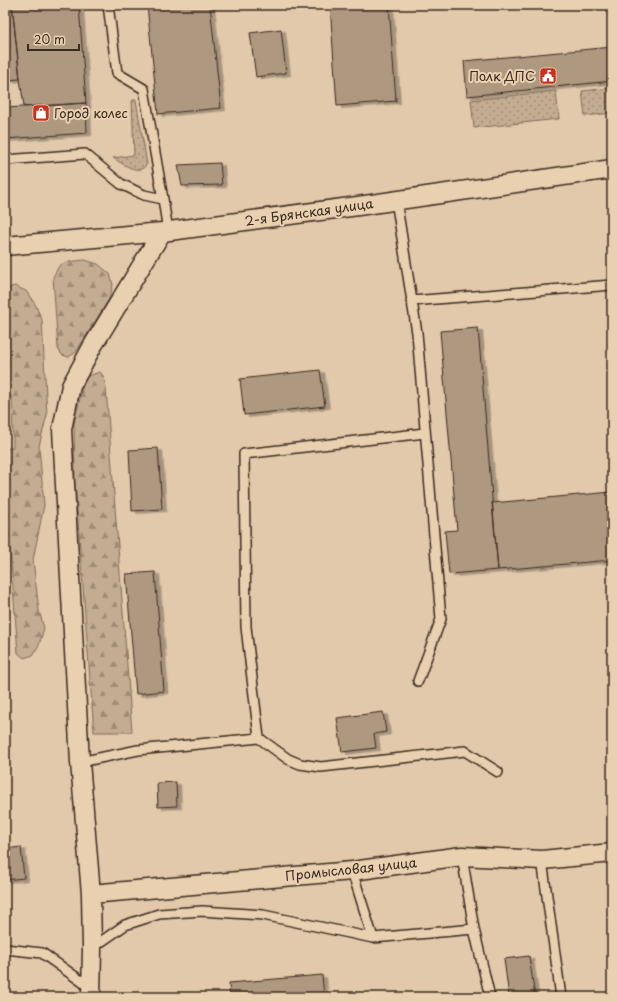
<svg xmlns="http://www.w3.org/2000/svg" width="617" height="1002" font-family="'Playpen Sans',sans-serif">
<defs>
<pattern id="grass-dots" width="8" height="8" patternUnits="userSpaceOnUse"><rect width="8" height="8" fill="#c3ac91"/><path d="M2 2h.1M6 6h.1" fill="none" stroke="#a08c76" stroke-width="1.8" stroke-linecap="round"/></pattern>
<pattern id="forest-firs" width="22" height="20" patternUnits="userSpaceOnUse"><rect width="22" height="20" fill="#c3ac91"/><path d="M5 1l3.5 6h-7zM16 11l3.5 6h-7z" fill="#a08c76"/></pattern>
<filter id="shadow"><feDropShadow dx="4.5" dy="2.5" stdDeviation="0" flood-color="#0004"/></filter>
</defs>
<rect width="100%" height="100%" fill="#e2c9ab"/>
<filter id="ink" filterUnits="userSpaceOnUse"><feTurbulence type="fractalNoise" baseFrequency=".025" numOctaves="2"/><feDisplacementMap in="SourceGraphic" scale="8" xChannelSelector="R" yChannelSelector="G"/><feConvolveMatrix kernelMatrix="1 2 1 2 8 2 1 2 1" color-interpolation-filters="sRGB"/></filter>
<g filter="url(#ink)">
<path fill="url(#grass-dots)" stroke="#7f6b58" d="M612,88v25l-27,3 -3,-25z
M556,91l3,28 -85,9 -3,-28z
M133,100h3l11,64c-8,13 -25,-1 -34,-6l21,-3 -2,-54z"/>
<path fill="url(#forest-firs)" stroke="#7f6b58" d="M85,260l13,4 12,10 3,11 -4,14 -33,53 -7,5 -7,-2 -4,-6 -5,-72 6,-11 7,-4z
M14,286l12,5 9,13 7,16 5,95 -8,31 5,59 -11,55 6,51 5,17 -5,17 -6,10 -9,3 -6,-5 -13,-169v-35l8,-2 -1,-50 -7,-3v-104z
M100,372l4,5 2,11 26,344h-38l-19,-250 -1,-58 11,-47z"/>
<path fill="#ae9880" stroke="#3b2a1e" filter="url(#shadow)" d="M5,5h7l8,74 -15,1z
M12,5h67l7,98 -62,4 -4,-28z
M147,5h63l11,103 -63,6z
M330,5h59l7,96 -59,5z
M281,29l5,44 -30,4 -6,-44z
M612,47v34l-145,15 -3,-35z
M86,103l1,30 -82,6v-31z
M220,163l2,22 -40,1 -4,-21z
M478,328l20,242 -49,4 -4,-43 12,-1 -17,-199z
M320,370l5,36 -81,9 -4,-36z
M158,448l4,61 -30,2 -3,-61z
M612,492v68l-114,10 -6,-67z
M155,572l9,119 -28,3 -10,-120z
M612,602v35l-3,-34z
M383,712l3,20 -12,2 2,14 -34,4 -5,-34z
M176,782l1,24 -19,1 -1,-24z
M21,847l3,31 -19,2v-31z
M529,956l6,41h-26l-5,-38z
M322,975l2,22h-94l-1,-14z"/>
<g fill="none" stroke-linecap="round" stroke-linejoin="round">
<defs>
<path id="service" d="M108,5l9,68 27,16 19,110 5,32
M5,160l80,-6 36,30 23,11 19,4
M396,200l21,133 24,286 -23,62
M411,301l201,-16
M425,433l-181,21 2,173 13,111 29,21 12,5 21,3 144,-16 33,21
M80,762l58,-12 121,-12
M462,856l12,73 16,68
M542,860l19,137
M352,871l21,67 101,-9
M92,948l33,-23 34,-11 43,-3 61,4 110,23
M5,949l37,4 49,35"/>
<path id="minor" d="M5,246l157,-14 196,-26 254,-37
M91,894l261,-23 110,-15 80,4 70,-7
M91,997l1,-49 -1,-54 -11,-132 -18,-333 9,-43 21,-39 70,-115"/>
</defs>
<use href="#service" stroke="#3b2a1e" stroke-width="12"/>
<use href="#minor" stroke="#3b2a1e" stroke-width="21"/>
<use href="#service" stroke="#e9d0b1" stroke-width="9"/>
<use href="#minor" stroke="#e9d0b1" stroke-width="18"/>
</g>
</g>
<defs>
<symbol id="civic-square" viewBox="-11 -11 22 22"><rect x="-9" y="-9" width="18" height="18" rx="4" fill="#c8321e" stroke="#e9d0b1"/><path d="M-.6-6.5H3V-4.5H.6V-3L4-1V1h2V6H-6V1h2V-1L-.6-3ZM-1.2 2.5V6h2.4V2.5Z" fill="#fff"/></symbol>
<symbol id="shop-square" viewBox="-11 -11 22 22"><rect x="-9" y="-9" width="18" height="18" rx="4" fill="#c8321e" stroke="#e9d0b1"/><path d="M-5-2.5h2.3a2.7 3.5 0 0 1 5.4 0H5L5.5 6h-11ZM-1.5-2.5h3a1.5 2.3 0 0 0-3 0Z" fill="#fff"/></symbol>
</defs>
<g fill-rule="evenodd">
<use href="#civic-square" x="538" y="66" width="20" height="20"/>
<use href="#shop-square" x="31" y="103" width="20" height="20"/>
</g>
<g text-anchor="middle" stroke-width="4" stroke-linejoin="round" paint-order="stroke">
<g font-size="13" fill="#3b2a1e" stroke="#e9d0b1" text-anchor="end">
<text x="535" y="81">Полк ДПС</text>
<text x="54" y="118" text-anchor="start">Город колес</text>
</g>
<g font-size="13" fill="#3b2a1e" stroke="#e9d0b1">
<text transform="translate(309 212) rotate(-8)" y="5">2-я Брянская улица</text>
<text transform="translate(351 869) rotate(-6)" y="5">Промысловая улица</text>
</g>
</g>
<rect width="617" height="1002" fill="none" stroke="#e9d0b1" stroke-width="20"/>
<rect x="10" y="10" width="597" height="982" fill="none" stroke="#3b2a1e" stroke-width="1.5" filter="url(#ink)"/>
<path d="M28 44v6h51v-6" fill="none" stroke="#3b2a1e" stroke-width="2"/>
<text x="34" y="44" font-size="12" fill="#3b2a1e" stroke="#e9d0b1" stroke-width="3" paint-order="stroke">20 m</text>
</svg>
